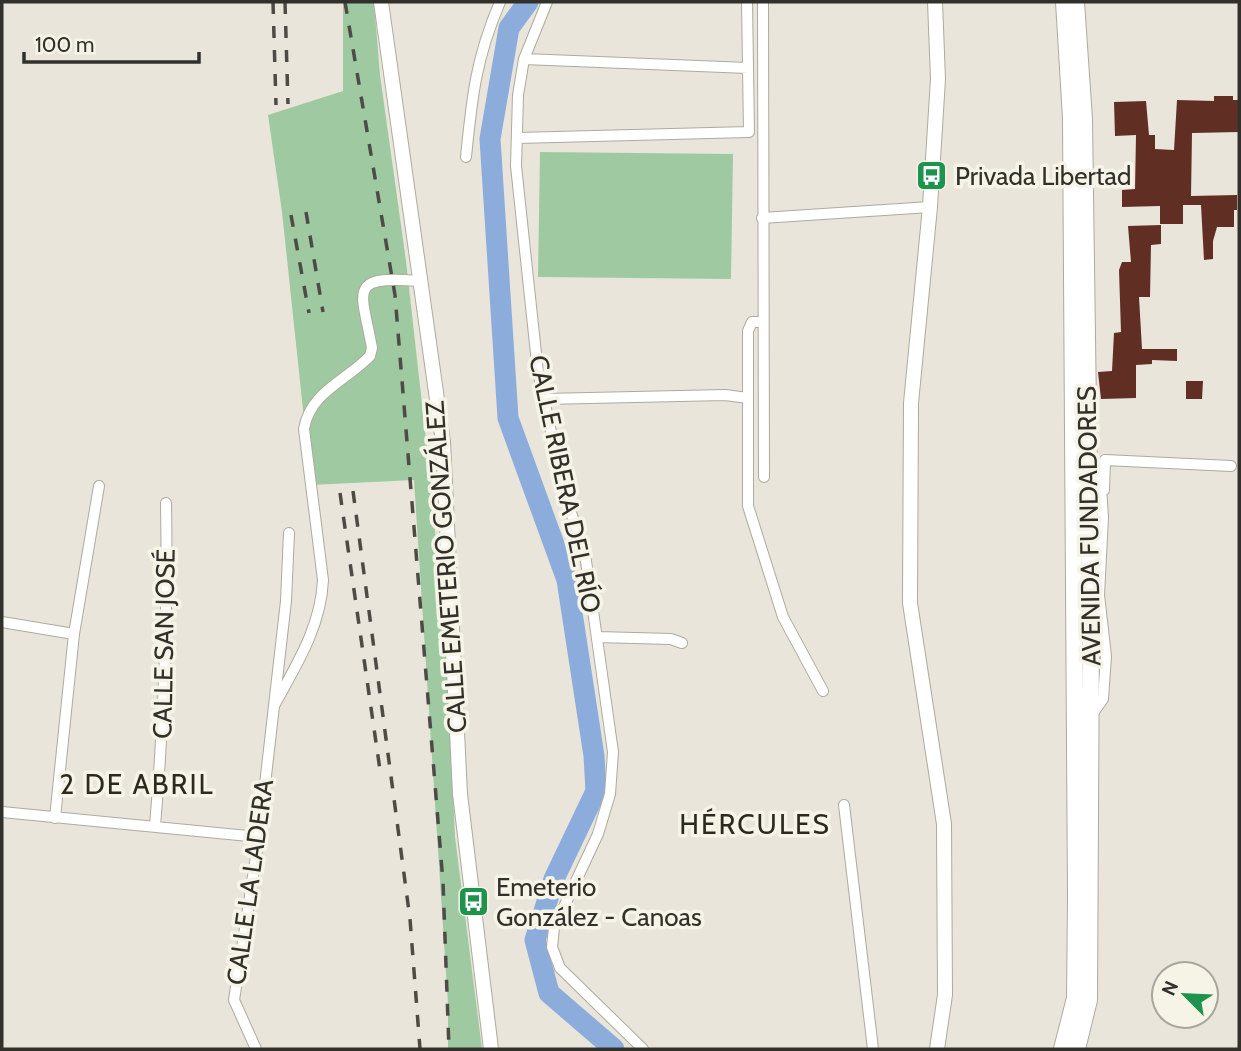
<svg xmlns="http://www.w3.org/2000/svg" width="1241" height="1051" font-family="Cabin,sans-serif">
<rect width="100%" height="100%" fill="#e9e5da"/>
<path fill="#9fcaa1" d="M343,2h31l6,73 26,186 25,223 17,198 7,155 27,212h-34v-45l-34,-524 -103,5 -29,-273 -14,-97 75,-24z
M540,152l193,2 -2,125 -193,-2z"/>
<g fill="none" stroke-linecap="round" stroke-linejoin="round">
<path stroke="#8caddb" stroke-width="21" d="M528,2l-19,26 -19,111 18,279 59,162 27,176 2,35 -42,88 -19,61 14,53 65,56"/>
</g>
<path fill="#612e24" d="M1214,96h19v4h6v32l-47,1 -1,63 46,-1v15h-3v17h-17l-4,14v18l-9,1 -3,-55h-18v19h-23v-18l-38,1v-17l13,-1 1,-54 -21,1 -1,-34 32,-1 3,34h6v14l19,1 3,-50 37,1z
M1161,225v19l-10,1 -1,52h-11l3,52h35v12l-25,-1v4l-16,1v33l-35,1 -3,-27 14,-1 2,-38 7,-1 -2,-62 3,-8h9l-3,-36z
M1186,381h17l-1,18h-16z"/>
<g fill="none" stroke-linecap="round" stroke-linejoin="round">
<defs>
<path id="minor" d="M547,2l-23,57 -6,36 -2,71 22,206 26,120 21,62 28,198 -3,42 -12,40 -44,94 -2,19 8,21 83,81
M763,2l1,475
M524,59l224,9
M517,138l232,-6 -2,-130
M466,157c6,-61 10,-99 34,-155
M762,218l168,-11
M763,322h-11l-4,9v175l35,111 40,74
M544,399l181,-4 23,3
M1090,465l11,21 2,31 -4,78 7,61 -3,43 -13,18
M1104,490l1,-30 126,6
M2,622l72,12
M597,637l74,2 11,4
M275,704c22,-40 46,-78 48,-124l-19,-151c6,-37 42,-48 66,-73l2,-8c-10,-57 -26,-73 46,-67
M844,805l29,244
M2,812l257,25
M55,818l19,-184 25,-148
M155,826c9,-108 13,-215 11,-323
M256,1049l-22,-49 25,-163 27,-236 3,-68"/>
<path id="tertiary" d="M381,2l62,440 17,352 31,255
M935,2l3,77 -8,128 -19,196 -1,200 34,221 1,171 -8,54"/>
<path id="secondary" d="M1076,2l8,117 7,509 -2,372 -12,49
M1062,1049l13,-51 1,-99 -5,-781 -7,-116"/>
</defs>
<use href="#minor" stroke="#adaa9f" stroke-width="12"/>
<use href="#tertiary" stroke="#adaa9f" stroke-width="16"/>
<use href="#secondary" stroke="#adaa9f" stroke-width="18"/>
<use href="#minor" stroke="#fff" stroke-width="10"/>
<use href="#tertiary" stroke="#fff" stroke-width="14"/>
<use href="#secondary" stroke="#fff" stroke-width="16"/>
<path stroke="#4d4b45" stroke-width="3.5" stroke-dasharray="12 12" stroke-linecap="butt" d="M273,2l3,103
M285,2l3,102
M345,2l50,293 48,587 6,167
M306,212l17,100
M291,215l18,98
M353,491l57,428 10,130
M340,493l40,277"/>
</g>
<defs>
<symbol id="bus-square" viewBox="-11 -11 22 22"><rect x="-9" y="-9" width="18" height="18" rx="4" fill="#1e934e" stroke="#f6f3e7"/><path d="M-5-6H5V4H4V6H2V4H-2V6H-4V4H-5ZM-3.5-4V0h7V-4ZM-3.5 1.2v1.5H-2V1.2ZM2 1.2v1.5H3.5V1.2Z" fill="#fff"/></symbol>
</defs>
<g fill-rule="evenodd">
<use href="#bus-square" x="914" y="158" width="35" height="35"/>
<use href="#bus-square" x="456" y="884" width="35" height="35"/>
</g>
<g text-anchor="middle" stroke-width="7" stroke-linejoin="round" paint-order="stroke">
<g font-size="26" fill="#31302b" stroke="#f6f3e7" text-anchor="start">
<text x="955" y="185">Privada Libertad</text>
<text x="496" y="896">Emeterio<tspan x="496" dy="30">González - Canoas</tspan></text>
</g>
<g font-size="26" fill="#31302b" stroke="#f6f3e7">
<text transform="translate(565 484) rotate(78)" y="9">CALLE RIBERA DEL RÍO</text>
<text transform="translate(1089 526) rotate(-91)" y="9">AVENIDA FUNDADORES</text>
<text transform="translate(446 567) rotate(-94)" y="9">CALLE EMETERIO GONZÁLEZ</text>
<text transform="translate(164 644) rotate(-89)" y="9">CALLE SAN JOSÉ</text>
<text transform="translate(250 882) rotate(-82)" y="9">CALLE LA LADERA</text>
</g>
<g font-size="28" letter-spacing="2" fill="#2c2920" stroke="#f6f3e7">
<text x="137" y="794">2 DE ABRIL</text>
<text x="755" y="834">HÉRCULES</text>
</g>
</g>
<rect width="1241" height="1051" fill="none" stroke="#31302b" stroke-width="7"/>
<g transform="translate(1185 995) rotate(294)"><circle r="33" fill="#f6f3e7" stroke="#a7a59c" stroke-width="2"/>
<path d="M0-5L12 26L0 18L-12 26Z" fill="#1e934e"/>
<text y="-10" font-size="19" font-weight="bold" text-anchor="middle" fill="#31302b">N</text>
</g>
<path d="M24 52v10h175v-10" fill="none" stroke="#31302b" stroke-width="3.5"/>
<text x="35" y="52" font-size="21" fill="#31302b" stroke="#f6f3e7" stroke-width="5" paint-order="stroke">100 m</text>
</svg>
